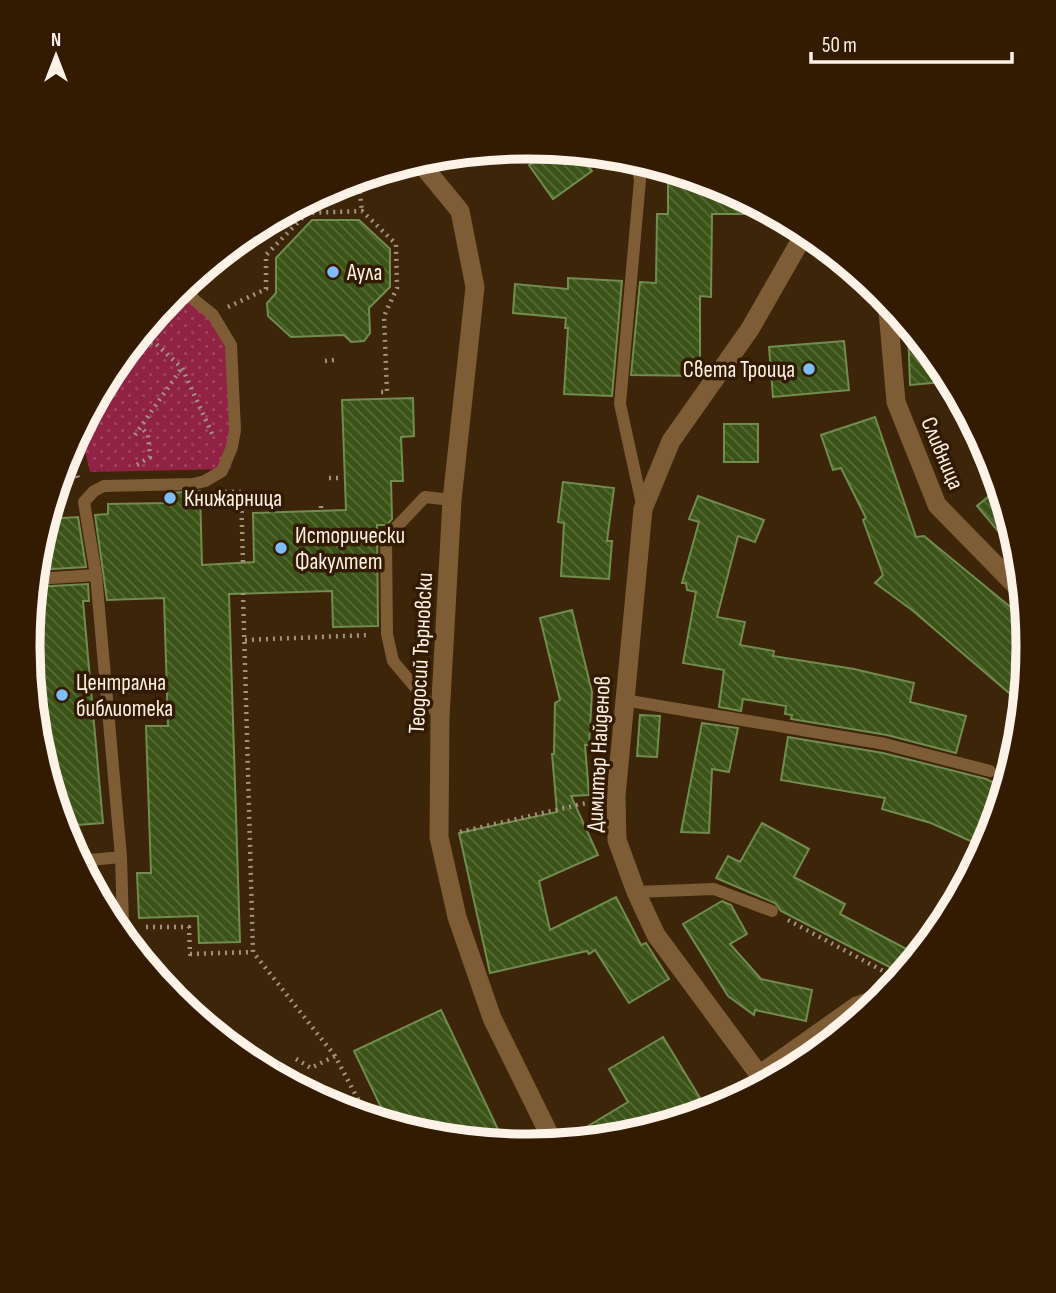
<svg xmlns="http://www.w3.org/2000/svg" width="1056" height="1293" font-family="'Sofia Sans Condensed',sans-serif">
<defs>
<pattern id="green-dots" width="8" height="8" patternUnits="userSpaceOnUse" patternTransform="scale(1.75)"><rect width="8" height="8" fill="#902243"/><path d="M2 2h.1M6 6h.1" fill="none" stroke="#a0435e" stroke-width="1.8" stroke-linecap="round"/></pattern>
<pattern id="building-back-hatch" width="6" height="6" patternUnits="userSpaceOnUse" patternTransform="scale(1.75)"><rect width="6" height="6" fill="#3b5317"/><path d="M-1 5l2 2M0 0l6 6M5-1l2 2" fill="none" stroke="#586c39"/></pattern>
</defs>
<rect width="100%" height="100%" fill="#3c2509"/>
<path fill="url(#green-dots)" d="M182,294l29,26 15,29 5,120 -141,3 -10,-42 32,-62 60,-71z"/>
<path fill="url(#building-back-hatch)" stroke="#728c50" stroke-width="2" d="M552,149l25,2 15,20 -39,28 -24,-34z
M668,173h12l40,12 55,29h-63l-1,83 -11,-1v80l-69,-1 9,-93 16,1 1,-69h11z
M312,220h47l31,29v38l-21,21 1,25 -6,8 -13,1 -7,-7 -53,2 -23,-21 -1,-13 9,-10v-35z
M568,278l54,3 -10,115 -48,-2 4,-66h-3l1,-10 -53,-5 2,-29 53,5z
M908,325l34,42 1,15 -33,3z
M844,341l5,49 -76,7 -4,-50z
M413,398l1,38 -13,1 2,44h-12l1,38 -5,6h-10l1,101 -45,1 -1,-36 -103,3 11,348 -41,1 -1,-27 -59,2 -2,-45h14l-5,-147h22l-4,-128 -57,2 -12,-85 13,-1v-10l61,-1 -1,-10 32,-2 2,74 52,-3 -1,-49 93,-3 -4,-110z
M875,417l41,120 8,-1 101,83 3,28 -6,57 -110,-94 -37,-27 8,-8 -20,-55 3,-2 -25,-50 -8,2 -12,-35z
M724,424h34v38h-34z
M563,482l51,6 -7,53h5l-3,38 -48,-3 3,-53 -6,-1z
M1000,487l18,62 1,7 -42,-50z
M698,496l66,24 -9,22 -17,-6 -21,81 28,5 -5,23 34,6 -1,5 81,13 60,14 -4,19 56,14 -10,37 -69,-18 -96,-16 1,-4 -7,-1 1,-8 -43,-7 -2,12 -22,-4 5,-37 -41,-7 13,-71 -9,-2 -1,-7h-4l17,-61 -10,-3z
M78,517l8,50 -50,3 2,-21 9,-30z
M88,584l1,17h-6l20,222 -40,3 -25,-82 -10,-98 6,-59z
M572,610l20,82 -3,53h-4l4,50 -18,1 27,59 -59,26 11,49 66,-33 25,48 5,-2 23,36 -40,24 -34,-53 -6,4 -2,-3 -97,22 -31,-140 98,-21 -5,-58h2l1,-51 5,-3 -20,-82z
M640,715l20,1 -3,41 -20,-1z
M702,723l36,5 -9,44 -17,-3 -3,64 -28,-1z
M788,737l95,16 103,26 19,9 -26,57 -48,-22 -49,-14 3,-11 -104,-18z
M762,823l47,26 -15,28 51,27 -5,10 78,41 -15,19 -122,-63 -6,-8 -59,-25 12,-22 12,6z
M722,901l9,4 16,29 -17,10 31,35 51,11 -6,31 -51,-11 -1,5 -26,-19 -45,-72z
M441,1010l64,134 -75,-7 -41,-13 -35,-73z
M663,1037l37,61 -55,33 -20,6 -59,6 -1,-3 63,-38 -19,-33z"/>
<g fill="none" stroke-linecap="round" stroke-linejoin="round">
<path stroke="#a29280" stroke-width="4.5" stroke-dasharray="2 5" stroke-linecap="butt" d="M358,178l4,33
M228,307l38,-18v-34l41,-42 55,-2 34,33 1,44 -13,28 3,76h-6
M130,347l24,-5 28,26 32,70
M325,361l9,-1
M135,435l46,-66
M69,449l10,33
M137,465l13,-8 -2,-22 -7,-8
M329,478h9
M225,492h16l2,71
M321,506v5
M243,593l10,359 82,104 33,62
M245,640l124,-5
M460,832l135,-31
M788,920l97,52
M146,927h43l1,27 63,-2
M296,1059l15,9 24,-12"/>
<path stroke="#7e5c36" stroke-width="12" d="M636,159l4,21 -20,224 23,105
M178,290l3,-1 32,26 18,30 4,85 -3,17 -10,24 -17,10 -12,3 -89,2 -10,5 -10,11 12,73 25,282 2,68 19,34 27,28 43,37 86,64
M35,579l61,-4
M624,700l261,44 105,27
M440,717l-47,-56 -6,-27 -1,-96 39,-41 27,3
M79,861l42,-4
M636,892l78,-3 58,22
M757,1072l98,-69 34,-12"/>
<path stroke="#7e5c36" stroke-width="19" d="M887,300l9,102 41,103 86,88"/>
<path stroke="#7e5c36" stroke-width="19" d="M418,160l42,51 15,76 -23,213 -12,218 -1,119 18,80 35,101 62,126
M766,1084l-110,-149 -20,-43 -19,-52 -1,-44 27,-287 28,-68 79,-112 56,-98"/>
</g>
<g fill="#7ebdf9" stroke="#321b01" stroke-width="2.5">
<circle cx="333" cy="272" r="7"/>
<circle cx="809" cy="369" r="7"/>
<circle cx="170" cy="498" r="7"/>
<circle cx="281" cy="548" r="7"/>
<circle cx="62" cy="695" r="7"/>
</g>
<g text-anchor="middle" stroke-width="7" stroke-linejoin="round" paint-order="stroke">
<g font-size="23" fill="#fcf2e8" stroke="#321b01" text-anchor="start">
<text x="347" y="280">Аула</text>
<text x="795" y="377" text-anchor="end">Света Троица</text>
<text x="184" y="506">Книжарница</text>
<text x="295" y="543">Исторически<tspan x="295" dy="26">Факултет</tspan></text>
<text x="76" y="690">Централна<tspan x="76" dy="26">библиотека</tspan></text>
</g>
<g font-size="23" fill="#fcf2e8" stroke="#321b01">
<text transform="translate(943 453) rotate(67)" y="8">Сливница</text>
<text transform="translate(420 653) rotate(-87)" y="8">Теодосий Търновски</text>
<text transform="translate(598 754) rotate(-87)" y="8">Димитър Найденов</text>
</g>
</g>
<path d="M0 0H1056V1293H0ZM527 159H529A487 487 0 0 1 1016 646V647A487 487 0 0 1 529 1134H527A487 487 0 0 1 40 647V646A487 487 0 0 1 527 159Z" fill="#321b01" fill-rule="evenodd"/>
<path fill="none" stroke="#fcf2e8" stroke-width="9" d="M527 159H529A487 487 0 0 1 1016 646V647A487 487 0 0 1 529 1134H527A487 487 0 0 1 40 647V646A487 487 0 0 1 527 159Z"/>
<g transform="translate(56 56)" stroke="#321b01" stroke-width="5" paint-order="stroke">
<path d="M0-5L12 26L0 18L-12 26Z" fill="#fcf2e8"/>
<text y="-10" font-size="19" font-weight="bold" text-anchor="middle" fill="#fcf2e8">N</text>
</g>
<path d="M811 52v10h201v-10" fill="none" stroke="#fcf2e8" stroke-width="3.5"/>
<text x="822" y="52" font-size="21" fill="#fcf2e8" stroke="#321b01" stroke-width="5" paint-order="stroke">50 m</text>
</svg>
